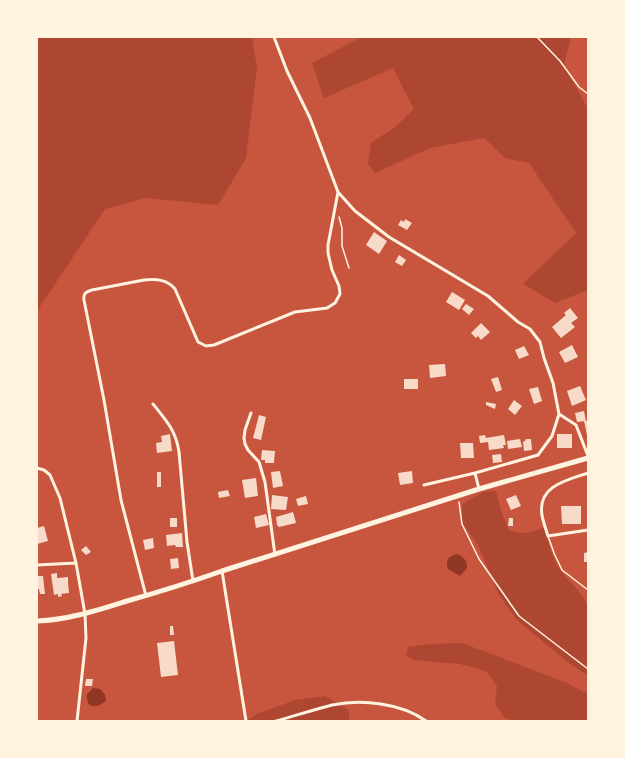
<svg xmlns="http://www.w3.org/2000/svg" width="625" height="758" font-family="'Roboto Condensed',sans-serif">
<rect width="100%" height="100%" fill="#c8553d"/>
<path fill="#ae4732" d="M37,37h215l5,31 -11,90 -28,47 -72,-7 -41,11 -68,102z
M362,37h209l-7,28 24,44v181l-33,13 -32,-19 53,-51 -47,-70 -24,-5 -21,-20 -54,10 -55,25 -7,-9 3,-21 24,-16 19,-18 -21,-41 -69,30 -12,-35z
M496,491l5,20 8,19c12,5 23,3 34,-2 5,11 7,23 12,33 8,18 28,28 33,47v68l-19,-13 -52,-43 -18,-25 -21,-50 -17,-24 2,-17 20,-12z
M462,643l103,39 23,12v27h-75l-9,-4 -9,-13 2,-18 -11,-15 -26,-7 -46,-4 -8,-5 2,-8 23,-3z
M325,696l24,14v11h-103l13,-8 37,-13z"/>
<path fill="#8f3625" d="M458,554c7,5 9,6 9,14l-7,8 -12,-7c-3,-9 1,-14 10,-15z
M93,688l7,1 5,6 1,6c-10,8 -20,8 -19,-7z"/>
<path fill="#f7dbc8" d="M405,219l7,4 -5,7 -9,-5 3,-5 3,2z
M374,232l13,9 -8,13 -13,-9z
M399,255l7,5 -4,6 -7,-4z
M452,292l13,8 -6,10 -13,-8z
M466,304l8,5 -5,6 -7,-6z
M570,308l8,10 -7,5 4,4 -14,11 -9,-11 14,-12 -2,-2z
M481,323l9,9 -9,8 -3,-4 -2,2 -5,-5z
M572,345l6,12 -13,6 -6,-11z
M524,346l5,9 -10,4 -4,-9z
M445,364l1,12 -16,2 -1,-13z
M498,377l4,13 -6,2 -5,-13z
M404,379h14v10h-14z
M580,386l6,14 -14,6 -5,-15z
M538,387l4,14 -8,3 -5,-15z
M514,400l8,6 -7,9 -7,-6z
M486,402l10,2 -1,5 -9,-4z
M584,411l2,10 -9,1 -2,-9z
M259,415l7,2 -5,23 -8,-2z
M584,421h4v14h-1z
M170,434l2,17 -15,2 -1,-10 6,-1 -1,-6z
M557,434h15v14h-15z
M485,435l1,3 18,-3 2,10h-3l1,3 -15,2 -1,-8 -8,1 -1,-7z
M520,439l2,8 -14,2 -1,-8z
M526,439h5l1,11 -8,1 -1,-9 2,-1z
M460,443h13l1,15h-13z
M262,450l13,1 -1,12h-9v-3h-4z
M501,454l1,8 -9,1 -1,-8z
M280,471l3,15 -10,2 -2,-16z
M412,471l1,12 -13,2 -2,-12z
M157,472h4v15h-4z
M256,478l2,18 -13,2 -3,-18z
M228,490l2,6 -11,2 -1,-6z
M272,495l16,2 -2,13 -15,-1z
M516,495l5,11 -10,4 -5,-11z
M306,496l2,8 -10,2 -2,-7z
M561,506h20v18h-19z
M293,512l3,11 -17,4 -2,-2 -1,-8z
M266,514l3,11 -13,3 -2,-11z
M170,518h7v9h-7z
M509,518h4v8h-5z
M44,526l4,15 -11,3v-16z
M182,533l1,14h-7l-1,-2 -8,1 -1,-11z
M153,538l1,10 -9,2 -2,-10z
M86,546l5,6 -5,3 -5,-5z
M588,552v10h-4v-9z
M178,558l1,10 -8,1 -1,-10z
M57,573v5l11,-1v5l1,11 -8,1 1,2 -4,1v-3l-4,1 -3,-21z
M37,576h6l2,18h-5l-1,-5h-2z
M170,626h3l1,9h-4z
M174,641l4,34 -17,2 -4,-34z
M86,679h7l-1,7h-7z"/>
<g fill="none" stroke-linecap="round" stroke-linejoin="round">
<path stroke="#fff3e0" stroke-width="1.5" d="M537,37l23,24 19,26 9,7
M339,217l3,11v18l7,22
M459,502l3,22 17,35 40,57 69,53"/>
<path stroke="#fff3e0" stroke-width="1.5" d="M548,536l6,17 8,17 26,20"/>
<path stroke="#fff3e0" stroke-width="3" d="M274,37l13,34 23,47 28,74 17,19 34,26 99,59 30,26 12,7 10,13 4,16 9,25 6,31 17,11 12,31
M153,404c13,16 23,27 26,48l8,90 6,39
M251,413l-6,17 -1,8 1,6 3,6 11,12 6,20 10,73
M37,468l7,2 6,5 10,23 16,65 9,51 1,24 -9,83
M475,473l4,16
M588,473c-21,7 -51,13 -46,42 1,7 4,14 6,21l40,-6
M424,485l51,-12 63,-18 14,-19 7,-22
M37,565l39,-2
M222,571l24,150
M146,596l-25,-96 -17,-100 -20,-100c-1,-7 2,-8 8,-10l52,-10c12,-1 23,-1 31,9l23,53 8,4 8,-1 81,-33 32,-4 8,-5 5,-9 -1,-8 -7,-16 -4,-17v-8l10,-53
M276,721c18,-5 37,-11 56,-16 30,-6 69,-2 94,16"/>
<path stroke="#fff3e0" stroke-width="5" d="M37,621c31,-1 61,-11 90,-20 32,-9 64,-19 95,-30l257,-82 109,-31"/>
</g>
<rect width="625" height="758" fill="none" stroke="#fff3e0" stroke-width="76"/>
</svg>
